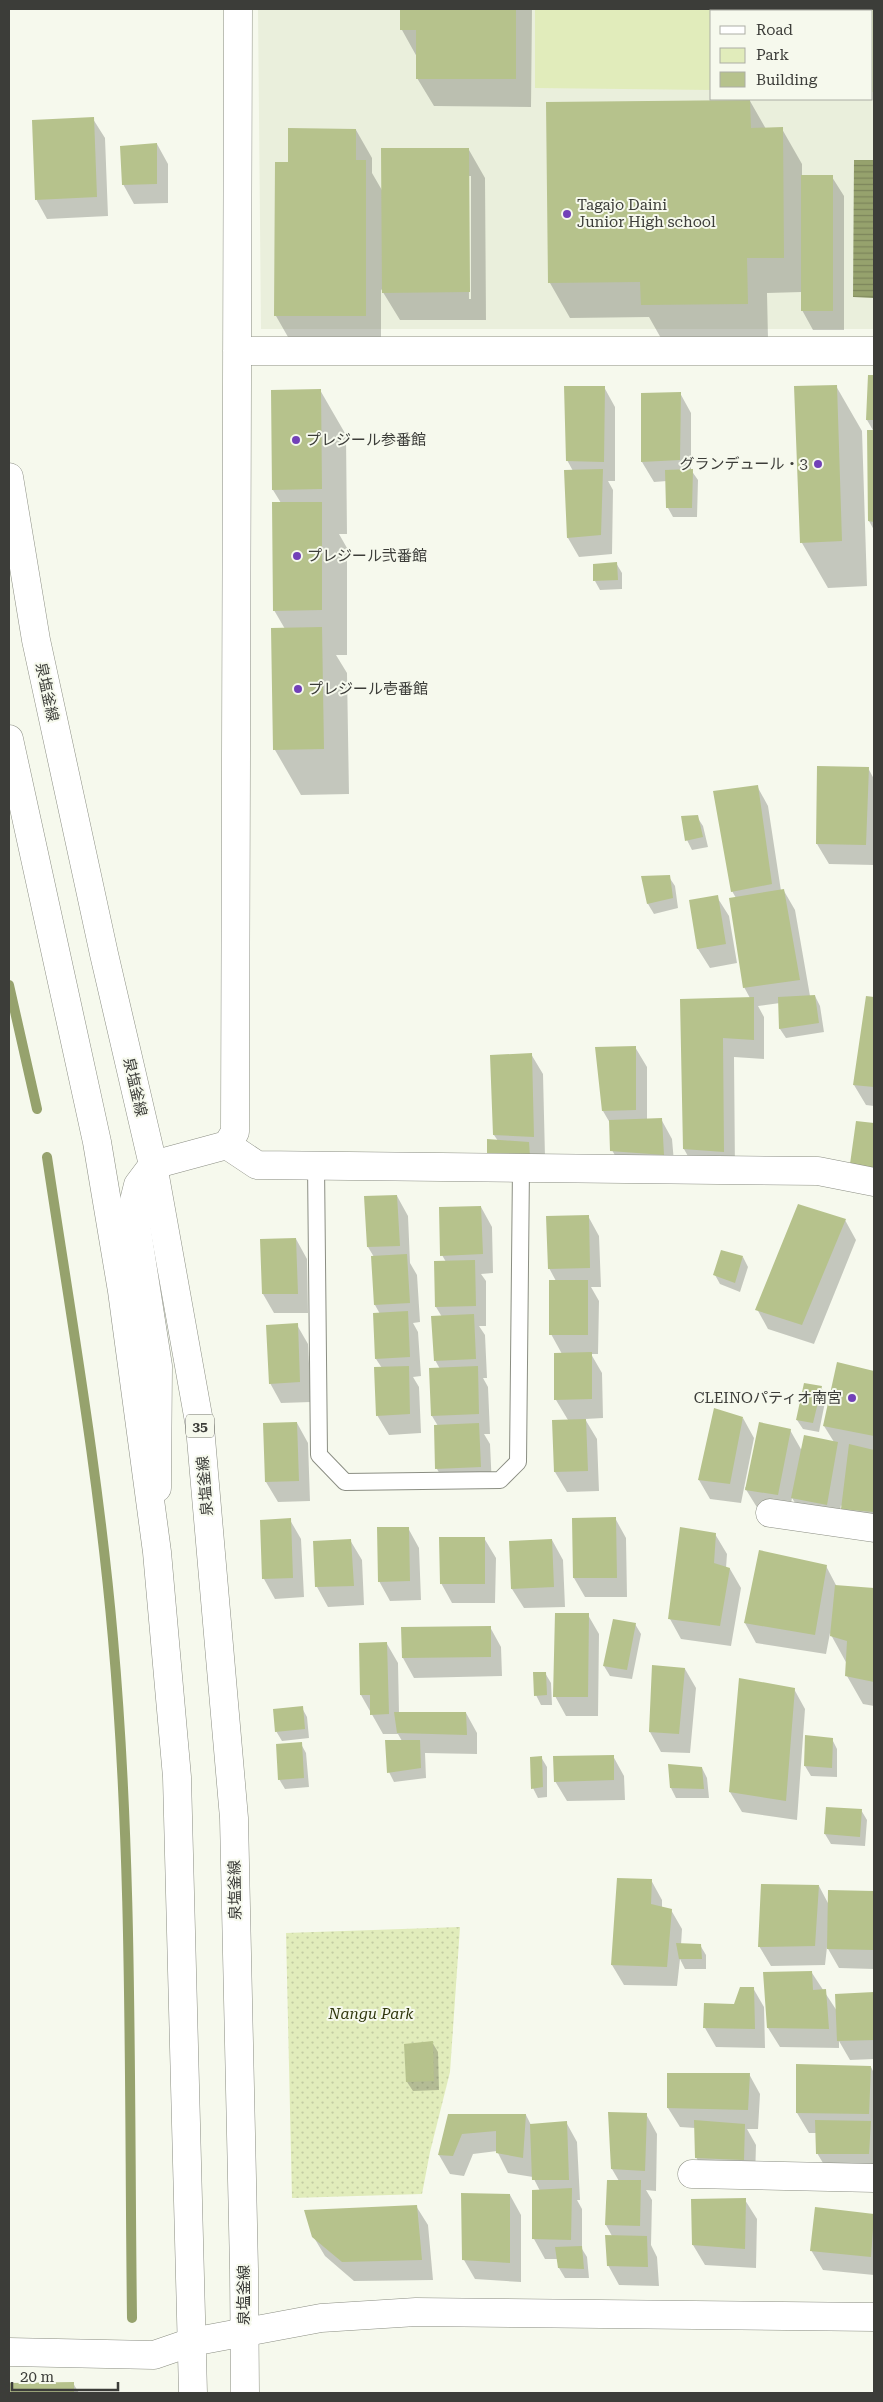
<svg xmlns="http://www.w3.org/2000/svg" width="883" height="2402" font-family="'Roboto Serif','Noto Sans JP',serif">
<defs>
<pattern id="green-dots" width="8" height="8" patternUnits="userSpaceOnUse" patternTransform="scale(1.25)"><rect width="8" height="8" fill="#e1ecbb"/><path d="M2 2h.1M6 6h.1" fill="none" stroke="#c2cba2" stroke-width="1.8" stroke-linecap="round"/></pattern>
<pattern id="water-rules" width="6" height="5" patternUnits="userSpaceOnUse" patternTransform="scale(1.25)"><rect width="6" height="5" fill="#96a26d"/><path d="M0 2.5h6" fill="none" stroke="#7c855b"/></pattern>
</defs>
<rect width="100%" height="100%" fill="#f6f9ed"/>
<path fill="#eaefdc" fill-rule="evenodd" d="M258,9h616v320h-613zM712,11h160v88h-160z"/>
<path fill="url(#green-dots)" d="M460,1927l-10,145 -20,80 -8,42 -130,4 -6,-265z"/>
<path fill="#e1ecbb" d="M535,9h339v83h-2v-81h-160v79l-177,-2z"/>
<path fill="url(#water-rules)" d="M854,160h20v138l-21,-1z"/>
<path fill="#0003" fill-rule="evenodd" d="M402,9h130l-1,98 -97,-1 -17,-28v-21l-15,-27z
M750,101l16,28h16l20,35v13h30l12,19v134h-31l-11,-20v-18l-35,1 1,46 -106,1 -13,-23 -79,1 -20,-35z
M93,119l12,19 3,78 -61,3 -11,-20z
M356,130l16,28v15l11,19 86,-42 16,28 1,142h-86l-19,-31v55h-89l-16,-28 14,-152zM468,176h3v123h-2z
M157,144l11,20v39l-34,1 -11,-20z
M869,377h5v55l-7,-12z
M836,386l26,45 5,155 -39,2 -26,-45 -7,-156z
M604,387l11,20v74h-7l5,9 -1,64 -33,3 -11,-19 5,-67 -6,-11z
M320,390l26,45 1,99h-8l8,14v107h-11l11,18 2,121 -48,1 -26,-45 10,-121 -11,-19 7,-107 -8,-13z
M680,393l11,20v57l7,10 -1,37h-24l-5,-9 -1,-27 -13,1 -12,-20v-68z
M869,432h5v98l-5,-9z
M616,563l6,10v16l-22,1 -5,-9z
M868,768l6,11v86l-45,-1 -12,-20z
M757,786l11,20 13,85h3l11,19 15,86h5l5,10 4,26 -38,6 -6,-9v-26l-22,3 6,11v42l-30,-2 1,114 -40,-2 -11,-20 -3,-148 69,-3 -6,-11 -8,-89 -4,-7z
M697,817l6,9 5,21 -16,3 -5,-10z
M643,877h26l6,9 3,22 -24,6 -6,-10z
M717,897l12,19 8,47 -27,5 -12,-19 -8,-48z
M867,998l7,1v107l-8,-1 -12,-20z
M635,1047l12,20v53l14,-1 11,20 3,35 -52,-4 -11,-20 -2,-27 -7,-12z
M531,1054l12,20 2,83 -11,-1 -36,-15 -4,-6z
M397,1196l11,20 2,47 7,12 3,47 -7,1 5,9 3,44 -8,1 6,10 2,46 -32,2 -12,-20 5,-47 -6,-9 4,-45 -5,-9 -1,-48 -6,-10 -2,-49z
M481,1207l11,20 1,46 -12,1 5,7v45h-7l6,9 2,43h-4l5,9 2,47h-6l6,10 2,43 -44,1 -11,-19 1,-43 -6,-10 8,-47 -5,-9 7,-43 -6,-10 10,-45 -4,-7z
M588,1216l11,20 2,51h-10l8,14 -1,53h-7l11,19 1,45 -18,1 12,20 2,52 -32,1 -12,-20 -1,-51 14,-1 -12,-20 6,-46 -11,-20 5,-53 -7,-13z
M845,1220l11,20 -42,104 -46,-15 -11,-20z
M296,1239l11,20 1,54h-34l-11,-19z
M743,1257l5,10 -8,25 -20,-8 -5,-9z
M297,1325l11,19 3,58 -30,1 -11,-20z
M838,1363l36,9v158l-20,-2 -13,-23 -3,19 -34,-7 -12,-19 -3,16 -31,-5 -13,-21 45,-58 12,21 32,-9 -10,-16z
M821,1387l5,10 -7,35 -16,-3 -6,-9z
M743,1418l11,20 -13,65 -31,-4 -11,-19z
M297,1423l11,20 2,58 -32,1 -12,-20 -1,-58z
M615,1518l11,20 1,59h-42l-11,-19z
M290,1520l11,19 3,58 -29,2 -11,-20 -3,-58z
M408,1528l11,20 2,52 -31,1 -11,-20z
M715,1534l12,20 -1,14 4,1 11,19 -10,58 -50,-7 -11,-20z
M484,1538l12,20 -1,45h-43l-11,-20z
M350,1540l12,20 2,45 -36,2 -11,-20z
M552,1540l11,20 2,47 -41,1 -12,-19z
M760,1551l66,15 11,21 37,2v117l-11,-2 -16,-28v-12l-17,-31 -4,21 -70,-11 -11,-20z
M588,1615l11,19 -1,82h-32l-11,-20z
M635,1624l6,10 -9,45 -22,-3 -6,-10z
M490,1627l11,20 1,29 -88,2 -11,-20 -1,-29z
M360,1644h27l11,19 1,50h67l11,20v21l-52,-1 1,25 -32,4 -5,-10 13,-31 -4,-7h-15l-22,-39z
M653,1666l32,3 11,19 -6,65 -29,-1 -11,-20z
M545,1673l6,10 1,22h-11l-5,-10z
M794,1689l11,20 -8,111 -55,-8 -12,-20z
M302,1708l5,9 2,21 -27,3 -6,-10z
M832,1739l5,10v28l-26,-1 -6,-10z
M301,1744l5,9 3,34 -24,2 -6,-10z
M613,1756l11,20 1,24 -58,1 -12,-20z
M541,1757l6,10v30l-9,1 -5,-10z
M702,1768l5,10 2,20h-33l-5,-10z
M861,1810l6,10 -2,26 -34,-2 -6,-10z
M651,1880l11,20v8l9,2 11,19 -1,16h19l6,10v14h-21l-5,-10 -3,27 -53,-1 -12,-20z
M819,1886l10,19 1,-14 44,2v76l-35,-1 -12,-21 -2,18 -54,1 -12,-20z
M812,1973l25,38 -1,-15 38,-2v65l-24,1 -11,-19v7l-59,-1 -12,-19z
M753,1988l11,19 1,41 -49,-1 -11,-19 30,-23z
M432,2042l6,10 1,38 -26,1 -6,-9z
M871,2067l3,6v100h-45l-12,-20v-20h-8l-12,-20z
M749,2074l11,20 -2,35h-11l9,16 -1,34 -48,-2 -11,-20 -1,-29 -15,-1 -12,-19z
M646,2114l11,20 -1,57 -10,-1 6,10 -1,45 6,12 2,29 -40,-1 -11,-20 4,-29 -6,-11 2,-44h11l-7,-12z
M526,2115l5,10 35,-3 11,20 3,58h-3l5,9v40l5,8 2,21h-24l-6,-10 -1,-9h-13l-11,-20 6,-48 -7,-14 -25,-4 -11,-22 -24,3 -9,22 -14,-2 -11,-19 10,-39z
M510,2195l11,20v67l-46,-3 -11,-19z
M745,2200l12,19 -1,49 -51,-3 -12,-20z
M416,2206l12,19 5,55 -79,1 -29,-25 -12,-20z
M816,2208l58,7v60l-51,-5 -12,-20z
M73,2383l6,10h-70v-9z
M816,2392l27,1h-27z"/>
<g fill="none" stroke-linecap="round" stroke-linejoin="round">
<path stroke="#96a26d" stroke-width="10" d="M9,985l28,124
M47,1157c24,160 52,320 66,482 20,225 16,453 19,679"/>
</g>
<path fill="#b6c28c" d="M400,9h116v70h-100v-49h-16z
M750,100l1,28 32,-1 1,131h-37l1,46 -107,1 -1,-23 -92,1 -2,-181z
M94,117l3,80 -62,3 -3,-80z
M288,128l68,1v31h10v156h-92l1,-154h13z
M157,143v41l-35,1 -2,-39z
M381,148h88l1,144 -88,1z
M801,175h32v136h-32z
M868,375h6v45h-8z
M837,385l5,156 -42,2 -6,-157z
M564,386h41l-1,76 -38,-1z
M321,389l1,100 -50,1 -1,-100z
M681,392l-1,68 -39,2v-69z
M867,430h7v92l-6,-1z
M603,469l-2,66 -34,3 -3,-68z
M693,469l-1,39h-26l-1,-38z
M272,502h50v108l-49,1z
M617,562l1,18 -25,1v-17z
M322,627l2,122 -51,1 -2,-122z
M817,766l52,1 -3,78 -50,-1z
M758,785l14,99 -41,8 -18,-101z
M698,815l5,22 -18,4 -4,-25z
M670,875l3,23 -26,6 -6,-28z
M784,889l16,91 -57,8 -14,-90z
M718,895l8,49 -29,5 -8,-49z
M815,995l4,28 -40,6 -1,-32z
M866,996l8,1v90l-21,-2z
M754,997v43l-31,-2 1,114 -41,-3 -3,-150z
M636,1046v64l-34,1 -7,-64z
M532,1053l2,84 -41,-2 -3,-80z
M662,1118l2,37 -54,-4 -1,-31z
M856,1121l18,2v45l-24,-4z
M487,1139l42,3 1,15 -43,1z
M397,1195l3,51 -33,1 -3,-51z
M798,1204l48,15 -44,106 -47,-15z
M481,1206l2,48 -43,2 -1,-49z
M589,1215l1,53 -42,1 -2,-53z
M296,1238l2,56h-36l-2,-55z
M721,1250l22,6 -8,27 -22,-8z
M407,1254l3,49 -36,2 -3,-49z
M475,1260l1,46 -41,1 -1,-46z
M549,1280h39v55h-39z
M408,1311l2,46 -35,2 -2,-46z
M474,1314l2,45 -42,2 -3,-45z
M298,1323l2,59 -31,2 -3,-59z
M592,1352v47l-38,1v-47z
M837,1362l37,9v65l-51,-10z
M409,1366l1,48 -34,2 -2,-49z
M478,1366l1,48 -48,2 -2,-48z
M804,1383l18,3 -9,37 -17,-3z
M714,1408l29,9 -13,67 -32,-4z
M586,1419l2,52 -34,1 -2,-52z
M297,1422l2,59 -34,1 -2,-59z
M759,1422l32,7 -13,66 -33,-5z
M479,1423l2,44 -46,2 -1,-44z
M804,1435l34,7 -11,63 -36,-7z
M849,1444l25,6v62l-33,-3z
M616,1517l1,61h-44l-1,-60z
M291,1518l2,60 -31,1 -2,-59z
M377,1527h32l1,54 -32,1z
M680,1527l36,6 -2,30 16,5 -10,58 -52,-7z
M439,1537h46v47h-45z
M351,1539l3,47 -39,1 -2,-46z
M552,1539l2,48 -43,2 -2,-48z
M759,1550l68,15 -12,70 -71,-12z
M835,1585l39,3v94l-29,-6 2,-35 -17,-5z
M555,1613h34l-1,84h-35z
M613,1619l23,4 -9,47 -24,-4z
M491,1626v31l-89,1 -1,-31z
M387,1642l2,72 -19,1v-20h-10l-1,-52z
M652,1665l33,3 -6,66 -30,-2z
M533,1672h13l1,23 -13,1z
M739,1678l56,10 -9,113 -57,-9z
M303,1706l2,23 -30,3 -2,-23z
M394,1712h72l1,23 -70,-2z
M805,1735l28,3 -1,30 -28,-2z
M385,1740h35l1,28 -34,5z
M302,1742l2,36 -26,2 -2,-36z
M614,1755v25l-60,2 -1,-26z
M542,1756l1,31 -12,2 -1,-32z
M668,1764l34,3 2,22 -34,-1z
M826,1807l36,2 -2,28 -36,-3z
M617,1878l35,1 -1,25 21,5 -5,58 -56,-2z
M761,1884l58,1 -4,61 -57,1z
M828,1890l46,1v59l-47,-1z
M676,1943l25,1 1,15h-23z
M812,1971l1,19 13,-1 3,40 -62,-1 -4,-56z
M740,1987h14l1,42 -52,-1 1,-25 30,1z
M874,1992v48l-37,1 -2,-47z
M433,2041l1,40 -28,1 -2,-38z
M796,2064l75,2 -2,48 -73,-1z
M667,2073h83l-2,37 -81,-2z
M608,2112l39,1 -2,58 -34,-2z
M448,2114h78l-3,44 -27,-5v-22l-34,3 -9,22 -15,-1z
M694,2120l51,4 -1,36 -49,-2z
M815,2120l56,1 -2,33h-53z
M567,2121l2,59h-37l-2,-56z
M607,2180h34l-1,46 -35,-1z
M572,2188l-1,52 -39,-1v-49z
M461,2193l49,1v69l-48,-3z
M746,2198l-1,51 -53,-4 -1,-46z
M417,2205l5,55 -80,2 -30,-25 -8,-27z
M815,2207l59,7 -3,43 -61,-6z
M605,2235l42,1 1,31 -41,-1z
M582,2246l2,23 -26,-1 -3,-21z
M74,2382v11h-65v-10z"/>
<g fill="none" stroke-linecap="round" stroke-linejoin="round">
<defs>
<path id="service" d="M316,1165l3,290 26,27 155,-2 18,-18 3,-295"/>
<path id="minor" d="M237,351h637
M227,1145l30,20 561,6 56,11
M157,1488l1,-122 -25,-161 5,-20 15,-20 74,-20 8,-13 3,-1123
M770,1513l104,15
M692,2174l182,4
M9,2352l145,3 38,-13"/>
<path id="tertiary" d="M192,2342l129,-24 95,-6 458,5"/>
<path id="primary" d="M9,477l27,163 68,314 49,211 47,262 34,391 10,451 1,124
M9,739l88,403 25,149 35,261 20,225 16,616"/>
</defs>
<use href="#service" stroke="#8b8e83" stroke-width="18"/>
<use href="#minor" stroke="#8b8e83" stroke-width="29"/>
<use href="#tertiary" stroke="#8b8e83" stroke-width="29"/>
<use href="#primary" stroke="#8b8e83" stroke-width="29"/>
<use href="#service" stroke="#fff" stroke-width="16"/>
<use href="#minor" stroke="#fff" stroke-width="28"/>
<use href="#tertiary" stroke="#fff" stroke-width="28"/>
<use href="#primary" stroke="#fff" stroke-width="28"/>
</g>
<g fill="#7241b8" stroke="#f6f9ed" stroke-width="2">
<circle cx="567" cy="214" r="5"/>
<circle cx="296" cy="440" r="5"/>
<circle cx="818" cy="464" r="5"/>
<circle cx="297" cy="556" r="5"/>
<circle cx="298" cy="689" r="5"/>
<circle cx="852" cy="1398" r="5"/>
</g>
<g text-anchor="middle" stroke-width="4" stroke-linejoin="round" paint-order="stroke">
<rect fill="#f6f9ed" stroke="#74756f" stroke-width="1" x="186" y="1414.5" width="28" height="23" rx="4"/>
<g font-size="14" font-weight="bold" fill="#3c3d39">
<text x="200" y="1431">35</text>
</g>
<g font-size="15" fill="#3c3d39" stroke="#f6f9ed" text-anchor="start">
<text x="577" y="210">Tagajo Daini<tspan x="577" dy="17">Junior High school</tspan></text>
<text x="306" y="445">プレジール参番館</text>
<text x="808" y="469" text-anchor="end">グランデュール・3</text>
<text x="307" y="561">プレジール弐番館</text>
<text x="308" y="694">プレジール壱番館</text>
<text x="842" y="1403" text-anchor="end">CLEINOパティオ南宮</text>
</g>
<g font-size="15" fill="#3c3d39" stroke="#f6f9ed">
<text transform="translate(47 692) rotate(78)" y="5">泉塩釜線</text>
<text transform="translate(135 1087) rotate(77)" y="5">泉塩釜線</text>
<text transform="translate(205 1486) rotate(-95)" y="5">泉塩釜線</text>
<text transform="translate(235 1890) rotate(-91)" y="5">泉塩釜線</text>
<text transform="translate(244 2295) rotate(-90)" y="5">泉塩釜線</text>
</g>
<g font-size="15" font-style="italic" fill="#30370d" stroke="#f6f9ed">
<text x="371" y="2019">Nangu Park</text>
</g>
</g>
<rect width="883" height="2402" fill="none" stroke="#3c3d39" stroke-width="20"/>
<rect x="710" y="10" width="162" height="90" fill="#f6f9ed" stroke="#acaea5"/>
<rect x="720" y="26" width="25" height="8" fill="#ffffff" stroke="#acaea5"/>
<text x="756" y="35" font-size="15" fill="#3c3d39">Road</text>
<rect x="720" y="48" width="25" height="15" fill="#e1ecbb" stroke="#acaea5"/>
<text x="756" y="60" font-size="15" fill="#3c3d39">Park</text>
<rect x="720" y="72" width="25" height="15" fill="#b6c28c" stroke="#acaea5"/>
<text x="756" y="85" font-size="15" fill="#3c3d39">Building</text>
<path d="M12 2382v8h106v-8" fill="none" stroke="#3c3d39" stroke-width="2.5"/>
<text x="20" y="2382" font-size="15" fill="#3c3d39" stroke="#f6f9ed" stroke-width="4" paint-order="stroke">20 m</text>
</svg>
